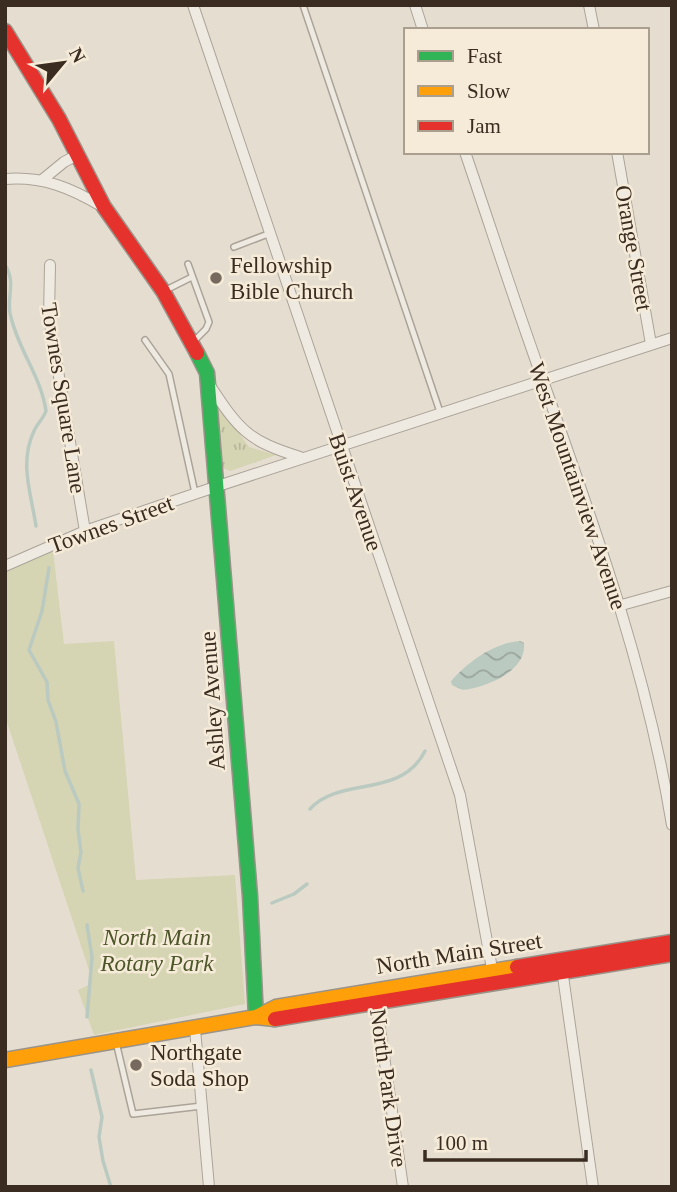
<svg xmlns="http://www.w3.org/2000/svg" width="677" height="1192" font-family="'Times New Roman',serif">
<defs>
<pattern id="grass-tufts" width="24" height="20" patternUnits="userSpaceOnUse" patternTransform="scale(1.75)"><rect width="24" height="20" fill="#d5d4b3"/><path d="M3 7l-1-3M5 7V3M7 7l1-3M15 17l-1-3M17 17v-4M19 17l1-3" fill="none" stroke="#b8b69a"/></pattern>
<pattern id="water-waves" width="16" height="10" patternUnits="userSpaceOnUse" patternTransform="scale(1.75)"><rect width="16" height="10" fill="#bbcac0"/><path d="M0 5q4-4 8 0t8 0" fill="none" stroke="#99a49c"/></pattern>
</defs>
<rect width="100%" height="100%" fill="#e5ded0"/>
<path fill="url(#grass-tufts)" d="M215,400l34,47 27,8 -46,16 -10,-4z"/>
<path fill="#d5d4b3" d="M53,551l11,93 50,-3 22,239 99,-5 10,129 -151,31 -16,-45 11,-5 1,-12 -85,-257v-144z"/>
<path fill="url(#water-waves)" d="M520,641l4,2c3,28 -37,44 -61,47l-11,-5 -1,-4c18,-20 43,-38 69,-40z"/>
<g fill="none" stroke-linecap="round" stroke-linejoin="round">
<path stroke="#bbcac0" stroke-width="3.5" d="M5,265c11,17 2,31 5,48 7,35 31,63 36,98 -3,8 -9,13 -12,20 -15,32 -3,62 2,95
M49,568l-7,43 -13,39 18,32 1,18 8,22 9,49 14,33 -1,26 3,22 -3,16 5,23
M310,809c30,-33 91,-10 115,-58
M272,903l22,-9 13,-10
M87,1017l5,-60 -5,-32
M91,1070l11,47 -3,20 4,24 8,26"/>
<defs>
<path id="lane" d="M303,5l137,407
M234,247l34,-13
M188,264l21,58 -3,7 -14,14
M166,290l26,-13
M145,340l24,34 26,119
M116,1042l17,72 69,-8"/>
<path id="street" d="M193,5l267,790 33,179
M415,5l8,25
M589,5l5,25
M465,152c26,76 50,151 77,226 52,147 105,293 130,447
M617,152l34,192
M5,179c38,-3 66,9 98,28
M42,180l22,-18 15,-8
M50,265l-1,52 36,214
M209,384c30,46 39,57 91,73
M5,566l80,-35 133,-45 454,-148
M618,606l54,-15
M562,969l31,218
M376,1001l27,186
M195,1029l14,158"/>
<path id="fast" d="M197,353l10,20 43,523 6,121"/>
<path id="slow" d="M256,1017l20,-10 241,-40
M5,1060l251,-43 19,2"/>
<path id="jam" d="M5,31l54,88 45,88 59,84 34,62
M517,967l155,-25
M275,1019l397,-65"/>
</defs>
<use href="#lane" stroke="#aba398" stroke-width="8"/>
<use href="#street" stroke="#aba398" stroke-width="12"/>
<use href="#fast" stroke="#9a9389" stroke-width="17"/>
<use href="#slow" stroke="#9a9389" stroke-width="17"/>
<use href="#jam" stroke="#9a9389" stroke-width="17"/>
<use href="#lane" stroke="#eeeae2" stroke-width="5"/>
<use href="#street" stroke="#eeeae2" stroke-width="10"/>
<use href="#fast" stroke="#30b455" stroke-width="14"/>
<use href="#slow" stroke="#ff9f0a" stroke-width="14"/>
<use href="#jam" stroke="#e5322d" stroke-width="14"/>
</g>
<g fill="#766a5e" stroke="#f5ebd8" stroke-width="2.5">
<circle cx="216" cy="278" r="7"/>
<circle cx="136" cy="1065" r="7"/>
</g>
<g text-anchor="middle" stroke-width="5" stroke-linejoin="round" paint-order="stroke">
<g font-size="23" fill="#3a2c21" stroke="#f5ebd8">
<text transform="translate(634 248) rotate(80)" y="8">Orange Street</text>
<text transform="translate(64 398) rotate(81)" y="8">Townes Square Lane</text>
<text transform="translate(578 486) rotate(71)" y="8">West Mountainview Avenue</text>
<text transform="translate(356 492) rotate(71)" y="8">Buist Avenue</text>
<text transform="translate(111 524) rotate(-20)" y="8">Townes Street</text>
<text transform="translate(212 701) rotate(-94)" y="8">Ashley Avenue</text>
<text transform="translate(459 953) rotate(-9)" y="8">North Main Street</text>
<text transform="translate(389 1088) rotate(82)" y="8">North Park Drive</text>
</g>
<g font-size="23" fill="#3a2c21" stroke="#f5ebd8" text-anchor="start">
<text x="230" y="273">Fellowship<tspan x="230" dy="26">Bible Church</tspan></text>
<text x="150" y="1060">Northgate<tspan x="150" dy="26">Soda Shop</tspan></text>
</g>
<g font-size="23" font-style="italic" fill="#4c5628" stroke="#f5ebd8">
<text x="157" y="945">North Main<tspan x="157" dy="26">Rotary Park</tspan></text>
</g>
</g>
<rect width="677" height="1192" fill="none" stroke="#3a2c21" stroke-width="14"/>
<rect x="404" y="28" width="245" height="126" fill="#f5ebd8" stroke="#aa9f8f" stroke-width="2"/>
<rect x="418" y="51" width="35" height="10" fill="#30b455" stroke="#aa9f8f" stroke-width="2"/>
<text x="467" y="63" font-size="21" fill="#3a2c21">Fast</text>
<rect x="418" y="86" width="35" height="10" fill="#ff9f0a" stroke="#aa9f8f" stroke-width="2"/>
<text x="467" y="98" font-size="21" fill="#3a2c21">Slow</text>
<rect x="418" y="121" width="35" height="10" fill="#e5322d" stroke="#aa9f8f" stroke-width="2"/>
<text x="467" y="133" font-size="21" fill="#3a2c21">Jam</text>
<g transform="translate(63 63) rotate(61)" stroke="#f5ebd8" stroke-width="5" paint-order="stroke">
<path d="M0-5L12 26L0 18L-12 26Z" fill="#3a2c21"/>
<text y="-10" font-size="19" font-weight="bold" text-anchor="middle" fill="#3a2c21">N</text>
</g>
<path d="M425 1150v10h161v-10" fill="none" stroke="#3a2c21" stroke-width="3.5"/>
<text x="435" y="1150" font-size="21" fill="#3a2c21" stroke="#f5ebd8" stroke-width="5" paint-order="stroke">100 m</text>
</svg>
